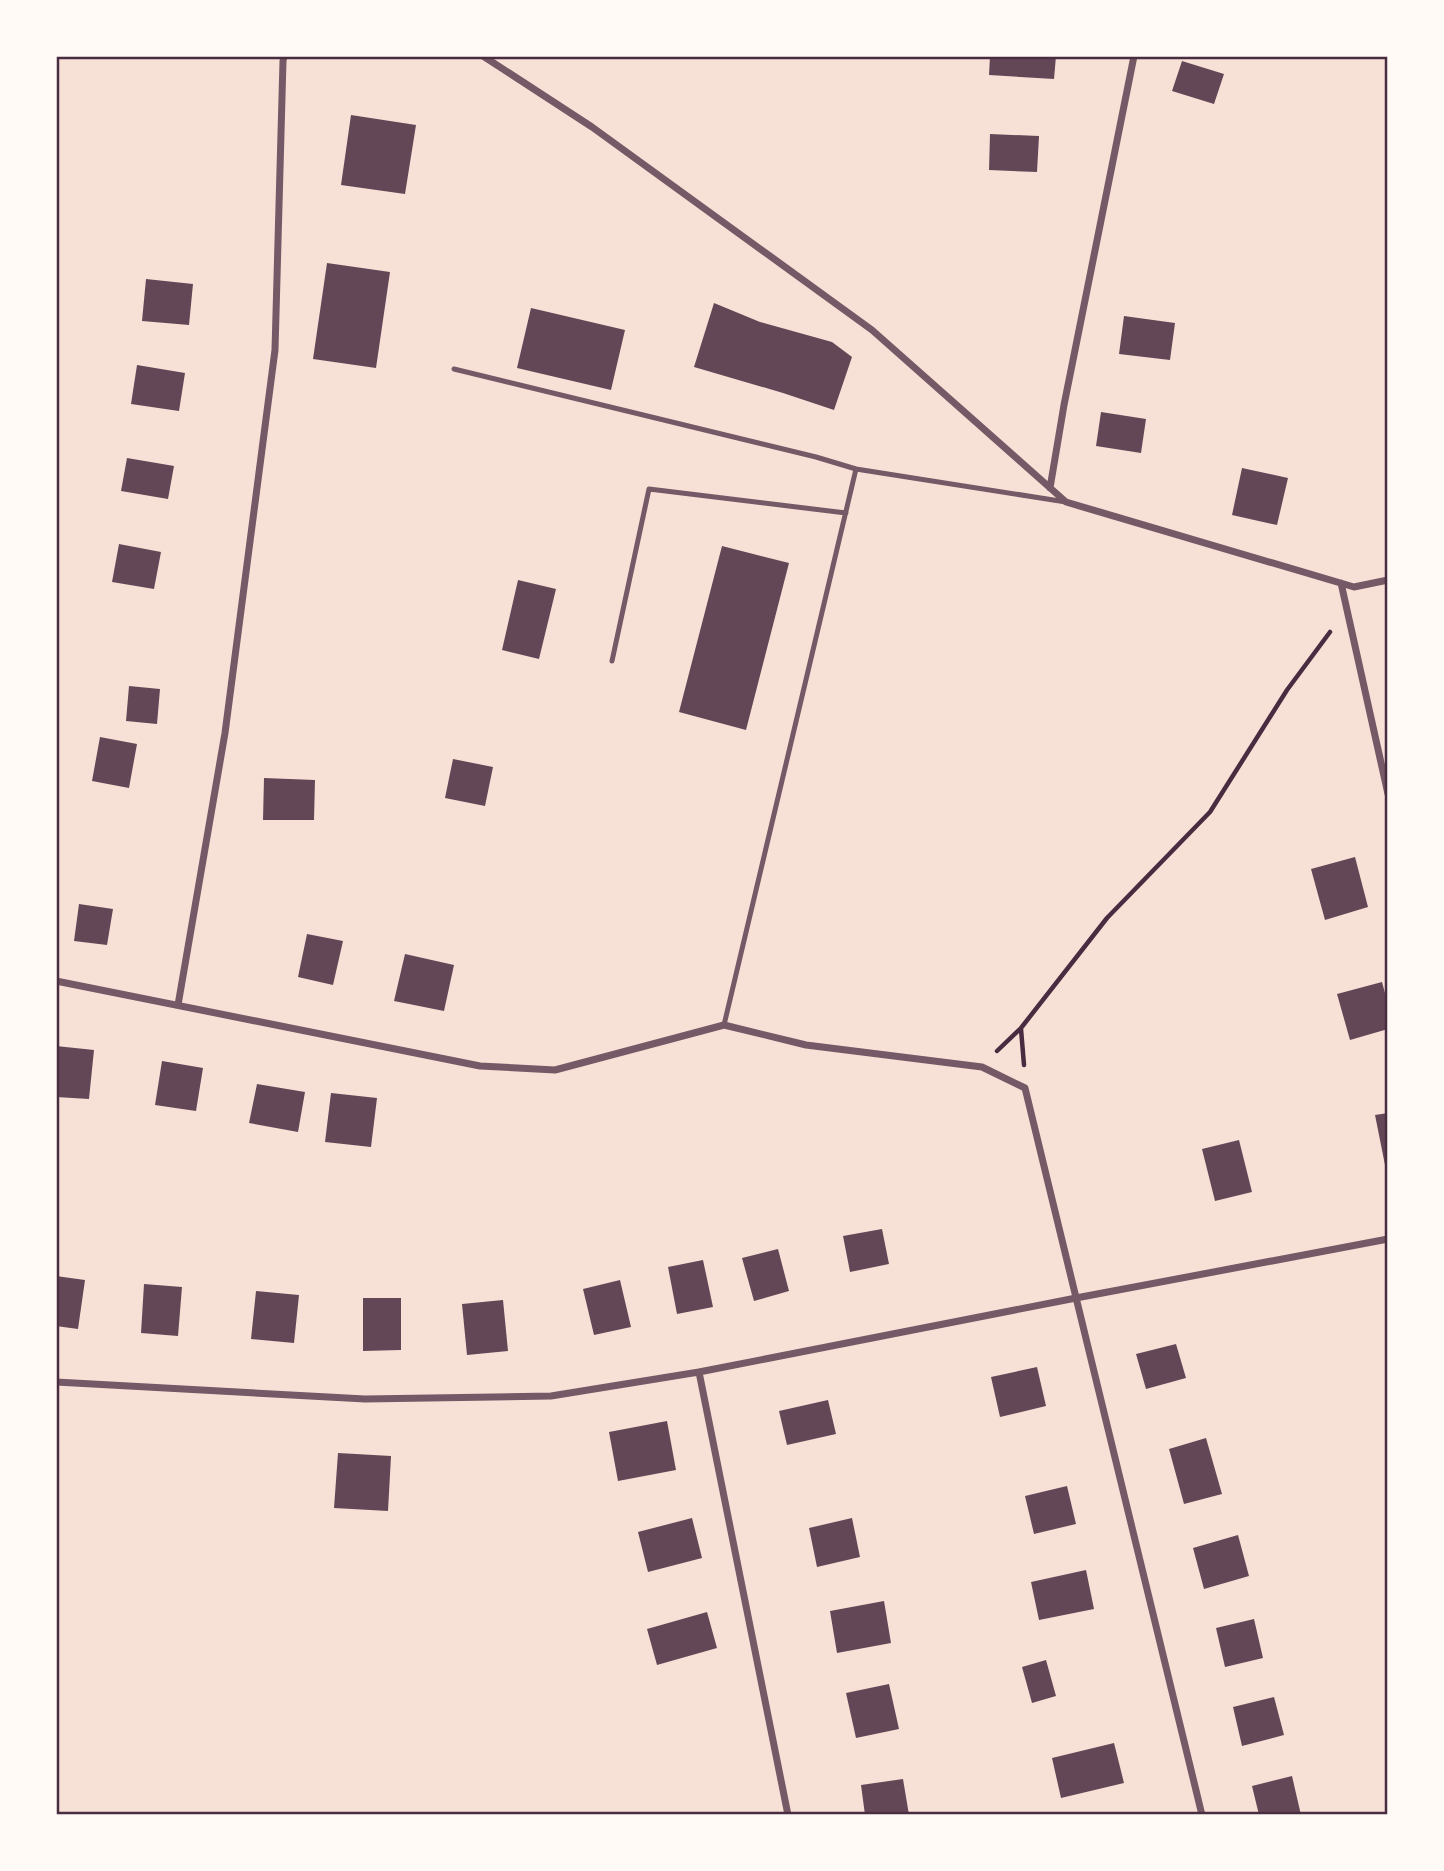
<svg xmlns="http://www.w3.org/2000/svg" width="1444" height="1871" font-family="Montserrat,sans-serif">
<rect width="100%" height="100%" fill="#f7e1d7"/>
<path fill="#644757" d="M990,56h66l-2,23 -65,-4z
M1182,61l42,13 -10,30 -42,-13z
M351,115l65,10 -11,69 -64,-9z
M990,134l49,2 -2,36 -48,-2z
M327,263l63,9 -14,96 -63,-9z
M146,279l47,5 -4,41 -47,-4z
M714,303l46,19 72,20 20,15 -18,53 -51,-17 -89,-26z
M531,308l94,22 -14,60 -94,-22z
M1124,316l51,7 -5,37 -51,-6z
M137,365l48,8 -6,38 -48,-7z
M1101,412l45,7 -5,34 -45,-7z
M127,458l47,8 -6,33 -47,-8z
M1242,468l46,10 -11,47 -45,-10z
M119,544l42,8 -7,37 -42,-7z
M722,546l67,17 -43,167 -67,-18z
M518,580l38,9 -17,70 -37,-9z
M129,686l31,3 -3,35 -31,-3z
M100,737l37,7 -8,44 -37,-7z
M453,759l40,8 -8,39 -40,-8z
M264,778l51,2 -1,40h-51z
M1355,857l13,50 -43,13 -14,-51z
M79,904l34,5 -6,36 -33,-4z
M307,934l36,7 -10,44 -35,-8z
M405,954l49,11 -10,46 -50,-10z
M1382,982l6,22v25l-38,11 -13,-46z
M56,1046l38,4 -5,49 -33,-2z
M162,1061l41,7 -7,43 -41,-6z
M257,1084l48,8 -7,40 -49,-9z
M331,1093l46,5 -6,49 -46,-5z
M1388,1113v52h-3l-10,-50z
M1239,1140l13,52 -37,9 -13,-52z
M882,1229l7,35 -39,8 -7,-36z
M778,1249l11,42 -35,10 -12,-43z
M703,1260l10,47 -36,7 -9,-47z
M56,1276l29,4 -7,49 -22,-3z
M620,1280l11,47 -37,8 -11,-46z
M144,1284l38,3 -4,49 -37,-3z
M256,1291l43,4 -5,48 -43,-4z
M363,1298h38v52l-38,1z
M503,1300l5,51 -41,4 -5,-51z
M1176,1344l10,34 -40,11 -10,-35z
M1037,1367l9,39 -46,11 -9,-40z
M828,1400l8,34 -49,11 -8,-34z
M667,1421l9,49 -58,11 -9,-49z
M1206,1438l16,56 -38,10 -15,-55z
M338,1453l53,3 -3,55 -54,-3z
M1067,1486l9,38 -42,10 -9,-38z
M692,1518l10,40 -54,14 -10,-40z
M852,1518l8,39 -43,10 -8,-39z
M1238,1535l11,41 -45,13 -11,-41z
M1086,1570l8,39 -55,11 -8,-38z
M884,1601l7,42 -54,10 -7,-42z
M707,1612l10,36 -60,17 -10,-36z
M1254,1619l9,39 -38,9 -9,-39z
M1046,1660l10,36 -24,7 -10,-36z
M889,1684l10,45 -43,9 -10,-45z
M1274,1697l10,38 -42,11 -9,-39z
M1114,1743l10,40 -63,15 -9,-40z
M1292,1776l9,39h-42l-7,-29z
M903,1779l6,36h-44l-4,-30z"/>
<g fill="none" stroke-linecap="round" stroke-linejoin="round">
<path stroke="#4a2c40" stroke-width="4.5" d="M1021,1029l3,36
M997,1051l24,-23 86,-110 103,-106 77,-122 43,-58"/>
<path stroke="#755966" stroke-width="5" d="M454,369l362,88 40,12
M612,661l37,-172 197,24
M724,1025l132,-556 210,33"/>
<path stroke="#755966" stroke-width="7" d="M483,56l109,71 280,203 194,172 288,85 34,-7
M1050,488l14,-83 70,-349
M1341,583l47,211
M56,981l424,85 75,4 169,-45 82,20 176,22 43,21 177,727
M178,1005l47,-272 50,-383 8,-289 1,-5
M699,1372l89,443
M56,1382l309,17 186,-3 148,-24 377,-74 312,-59"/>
</g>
<rect width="1444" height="1871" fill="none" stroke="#fffaf5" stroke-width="116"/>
<rect x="58" y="58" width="1328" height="1755" fill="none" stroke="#4a2c40" stroke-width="2.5"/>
</svg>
